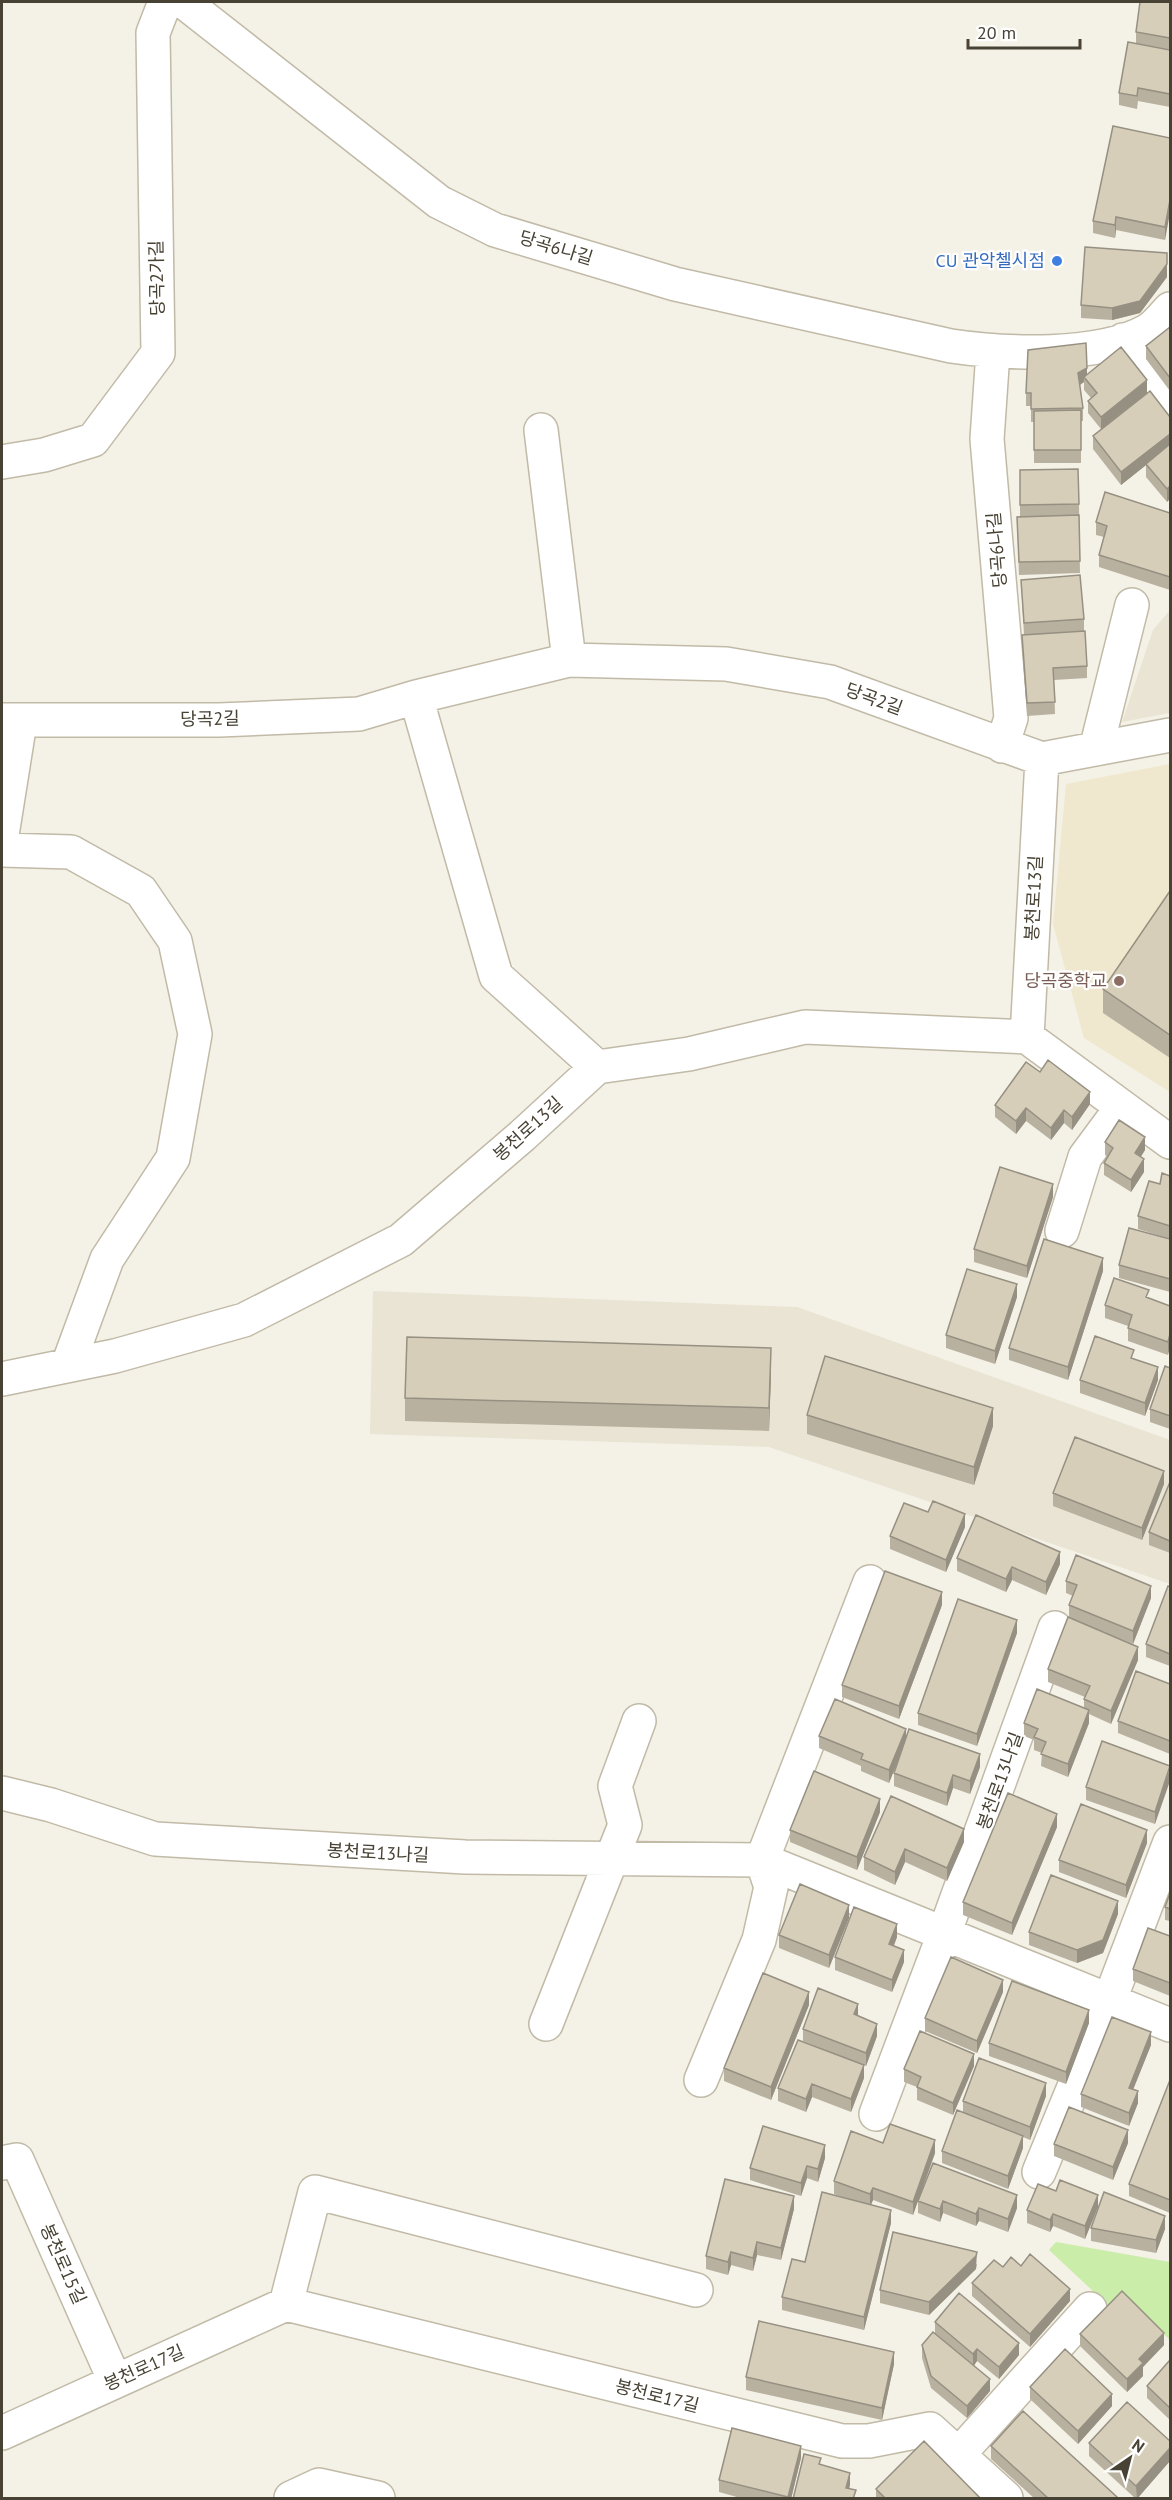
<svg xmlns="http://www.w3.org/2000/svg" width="1172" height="2500" font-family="'PT Sans','Noto Sans KR',sans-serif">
<rect width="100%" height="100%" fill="#f4f1e6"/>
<path fill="#e9e4d3" d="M1170,610v103l-48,9 31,-92z
M373,1291l424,16 373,133v144l-401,-137 -399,-13z"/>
<path fill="#efe8ce" d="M1170,764v328l-86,-54 -31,-114 13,-140z"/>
<path fill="#caedaa" d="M1056,2242l114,20v78l-49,-46 -12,12 -60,-56z"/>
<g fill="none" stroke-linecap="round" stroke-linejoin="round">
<defs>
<path id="minor" d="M184,2l255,200 56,28 180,54 276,62c55,8 147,12 196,-15 9,-5 16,-15 23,-22
M1123,340l9,17 38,50
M993,352l-6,87 24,279 -9,28
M541,430l28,230
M2,462l42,-7 49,-15 65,-87 -5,-320 12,-31
M416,697l80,279 101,91
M2,720h217l140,-6 57,-17 153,-37 157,4 104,18 212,77 128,-24
M1096,749l36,-144
M2,835l18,-113
M2,850l69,2 70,39 34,50 20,93 -22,124 -66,101 -39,106
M1027,1037l15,-278
M1062,1231l23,-74 37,-50
M2,1379l113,-23 129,-36 157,-80 121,-104 75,-69 92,-13 116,-27 222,10 143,105
M2,1793l49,12 104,34 310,18 297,3 408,165
M546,2024l79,-199 -10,-39 24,-65
M701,2080l58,-140 12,-53 -9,-27 108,-278
M876,2114l68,-180 111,-306
M2,2163l15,-3 98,221
M1039,2172l70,-170 61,-160
M286,2304l29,-112 381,98
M2,2433l284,-129 556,137h27l61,-12 76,69
M958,2455l132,-146
M291,2498l28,-13 59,13"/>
</defs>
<use href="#minor" stroke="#c1baa7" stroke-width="36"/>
<use href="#minor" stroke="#fff" stroke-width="33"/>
</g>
<path fill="#b9b1a0" d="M1170,2v105l-32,-6 -1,8 -18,-4v-12l17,-49v-12z
M1170,138l-5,102 -49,-10 -1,8 -22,-5v-12z
M1167,266v11l-27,36 -28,7 -31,-2v-13z
M1170,327v64l-24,-32v-13z
M1087,375l60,18 -46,36 -13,-16v-12l3,-3 -7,-8v-8l-4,3 3,23v13h-2v42h-47v-41h-3v-16h-5v-13z
M1170,417l-3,85 -21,-25v-12l-25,20 -28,-36v-13z
M1020,470l59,34 1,69 -61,2 -2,-58 3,-1z
M1170,513v77l-71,-23v-12l5,-18 -8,-2v-13z
M1021,580l63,39v12l3,35v12l-33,2 1,34 -28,2 -5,-68v-13h2z
M1170,891v167l-67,-45v-24z
M1040,1072l50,32 -18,26 -8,-7 -13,17 -25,-19 -10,13 -21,-17v-12z
M1105,1142l40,8 -4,7 3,15 -13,20 -27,-17v-12l4,-6 -3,-2z
M1170,1176v63l-32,-10v-13l22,-32z
M1053,1197l-26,81 -53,-16v-13z
M1170,1239v53l-51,-14v-13z
M1103,1271l-35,109 -59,-20v-12z
M1017,1297l-22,67 -49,-16v-13z
M1105,1305l65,1 -2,49 -40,-14v-15l-23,-8z
M1170,1368v61l-20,-7v-13z
M771,1371l-2,60 -364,-10v-23z
M1080,1380h78l-13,36 -65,-23z
M807,1415l186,11 -19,59 -167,-51z
M1170,1482v71l-21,-8v-13z
M1164,1484l-22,56 -89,-34v-13z
M965,1527l-19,45 -56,-23v-13z
M957,1558l103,6 -14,31 -34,-15 -6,12 -49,-21z
M1066,1581l85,17 -18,46 -64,-26v-13l4,-9 -7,-3z
M1170,1587v79l-24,-9v-13z
M942,1605l-43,114 -57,-22v-12z
M1017,1633l-40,113 -59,-21v-12z
M1138,1660l-27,64 -22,-10v9l-21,54 -27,-11 1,-13 -8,-3v-10l-10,-4v-13l60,-15v-9l1,-2 -37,-15v-13z
M1170,1684v70l-52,-21v-12z
M819,1736l87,1 74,30 -10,27 -17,-6 -6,18 -53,-20v-13l2,-8 -7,18 -28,-12v-5l-42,-18z
M1170,1766l-15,58 -69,-24v-13z
M880,1812l-23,58 -67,-28v-12z
M1057,1827l-45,108 -49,-20v-13z
M964,1829v13l-17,39 -42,-19 -10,23 -31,-15v-13z
M1147,1843l-21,55 -67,-26v-12z
M1170,1893v28l-5,-1v-13z
M1118,1914l-15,39 -26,10 -48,-18v-13z
M849,1918l-20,50 -50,-20v-13z
M1170,1936v60l-37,-15v-12z
M897,1937l-3,9 10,16 -12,30 -57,-22v-13z
M1003,1992l-26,61 -52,-22v-13z
M809,2005l-38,95 -47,-19v-13z
M858,2016l19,20 -11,30 -63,-25v-12z
M1089,2023l-23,61 -77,-28v-13z
M1151,2045l-18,44 5,14 -9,23 -48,-19v-13z
M974,2066l-21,49 -36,-15v-13l-13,-5v-13z
M864,2078l-13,34 -39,-15 -6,15 -28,-11v-13z
M1170,2080v133l-41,-17v-12z
M1046,2096l-16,44 -7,-3v11l-15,41 -66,-26v-12l21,-39v-11z
M883,2143l52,10 -22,62 -40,-15 -2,5 20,18 -27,107 -82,-20v-13l69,-97 -17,-6v-13z
M1128,2143l-15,37 -59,-24v-12z
M825,2158l-7,24 -11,-4 -6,18 -51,-16v-12z
M1017,2195v13l-9,24 -29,-11 -3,5 -33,-13 -3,9 -22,-9v-12z
M1098,2207l-13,32 -32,-13 -3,6 -23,-9v-13z
M794,2209l-13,51 -24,-5 -4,16 -22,-6 -3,10 -22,-6v-13z
M1091,2228l74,1 -9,24 -65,-12z
M977,2264l-1,5 -47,46 -49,-12v-13z
M1021,2266l49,35 -40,46 -58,-51v-13z
M935,2322l84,33 -20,24 -22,-18 -3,4 16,26 -23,27 -36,-30 -9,-30v-13l13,-12z
M1080,2334l84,11 -21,22v9l-16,16 -47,-46z
M1170,2360v60l-23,-22v-12z
M894,2364l-12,56 -136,-30v-13z
M1030,2387l82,19 -34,38 -48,-45z
M1089,2443l81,18 -34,38 -47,-43z
M991,2446l126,53h-82l-44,-40z
M801,2458l-10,41h-47l-25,-7v-12z
M876,2489l105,10h-105z"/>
<path fill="#969082" d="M1170,200v13l-5,27v-13z
M1116,217v13l-1,8v-13z
M1167,253v24l-27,36 -28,7v-12z
M1087,368v12l-3,-3v5l-6,4v-13z
M1147,380v13l-46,36v-12z
M1170,434v12l-49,39v-13z
M1170,486v13l-3,3v-13z
M1090,1092v12l-18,26v-13z
M1026,1108v13l-10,13v-13z
M1064,1110v13l-13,17v-12z
M1145,1137v13l-10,15v-12z
M1144,1159v13l-13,20v-12z
M1053,1184v13l-26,81v-12z
M1103,1258v13l-35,109v-13z
M1017,1284v13l-22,67v-13z
M1170,1334v13l-2,8v-13z
M771,1348v23l-2,60v-23z
M1158,1367v13l-13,36v-13z
M993,1408v18l-19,59v-18z
M1164,1471v13l-22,56v-12z
M965,1514v13l-19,45v-12z
M1060,1552v12l-14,31v-13z
M1012,1567v13l-6,12v-13z
M1151,1586v12l-18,46v-13z
M942,1592v13l-43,114v-13z
M1017,1620v13l-40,113v-12z
M1138,1647v13l-27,64v-13z
M1089,1710v13l-21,54v-13z
M906,1729v12l-17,42v-13z
M980,1754v13l-10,27v-13z
M1170,1768v13l-15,43v-12z
M953,1775v13l-6,18v-13z
M880,1799v13l-23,58v-13z
M1057,1814v13l-45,108v-12z
M964,1829v13l-17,39v-13z
M1147,1830v13l-21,55v-13z
M905,1849v13l-10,23v-13z
M1118,1901v13l-15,39 -26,10v-13z
M849,1905v13l-20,50v-13z
M897,1924v13l-8,20v-13z
M904,1950v12l-12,30v-12z
M1003,1980v12l-26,61v-12z
M809,1992v13l-38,95v-13z
M858,2004v13l-4,-3z
M1089,2010v13l-23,61v-12z
M877,2024v12l-11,30v-13z
M1151,2032v13l-22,55v-12z
M974,2054v12l-21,49v-12z
M864,2065v13l-13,34v-13z
M1046,2083v13l-16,44v-13z
M812,2084v13l-6,15v-13z
M1138,2091v12l-9,23v-13z
M1128,2130v13l-15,37v-13z
M1023,2136v12l-15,41v-13z
M935,2140v13l-22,62v-13z
M825,2145v13l-7,24v-13z
M807,2166v12l-6,18v-13z
M873,2188v12l-3,7v-13z
M1017,2195v13l-9,24v-13z
M1098,2195v12l-13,32v-13z
M794,2196v13l-13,51v-12z
M943,2201v12l-3,9v-13z
M979,2208v13l-3,5v-12z
M891,2210v13l-27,107v-13z
M1053,2214v12l-3,6v-12z
M1165,2216v13l-9,24v-13z
M757,2242v13l-4,16v-13z
M731,2252v13l-3,10v-13z
M977,2252l-1,17 -47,46v-13z
M1070,2289v12l-40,46v-13z
M1164,2333v12l-21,22v9l-16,16v-13l12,-20z
M1019,2343v12l-20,24v-12z
M977,2349v12l-4,6v-13z
M894,2352v12l-12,56v-12z
M990,2379v12l-23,27v-12z
M1112,2394v12l-34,38v-13z
M801,2446v12l-10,41h-3z
M1170,2448v13l-33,38 -1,-13z
M850,2473v12l-3,14 -1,-11z"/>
<path fill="#d7ceba" stroke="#969082" stroke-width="1.5" d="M1140,2h30v36l-34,-6z
M1128,42l42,8v44l-32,-6 -1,8 -18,-3z
M1113,126l57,12v62l-5,27 -49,-10 -1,8 -22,-4z
M1085,247l82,6v11l-27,37 -28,7 -31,-3z
M1170,327v51l-24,-32z
M1086,343l1,25 -9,5 5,35 -52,1v-16h-5l2,-43z
M1121,347l26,33 -46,37 -13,-16 9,-8 -13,-16z
M1150,391l20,26v17l-49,38 -28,-36z
M1081,410v40h-47v-39z
M1170,444v42l-3,3 -21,-25z
M1078,469l1,35 -59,1v-35z
M1105,492l65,21v64l-71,-22 8,-29 -11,-4z
M1079,515l1,46 -61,1 -2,-45z
M1080,575l4,44 -60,4 -3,-43z
M1085,631l2,35 -34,2 2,34 -28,1 -5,-68z
M1170,891v144l-67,-46z
M1048,1060l42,32 -18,25 -8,-7 -13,18 -25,-20 -10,13 -21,-16 31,-43 14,10z
M1119,1120l26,17 -10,16 9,6 -13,21 -27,-17 9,-15 -8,-6z
M1000,1167l53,17 -26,82 -53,-17z
M1162,1173l8,3v50l-32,-10 11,-35 11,3z
M1129,1228l41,11v40l-51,-14z
M1044,1239l59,19 -35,109 -59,-19z
M967,1269l50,15 -22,67 -49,-16z
M1114,1278l35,12 -3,7 24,9v28l-2,8 -40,-14 4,-13 -27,-10z
M1095,1336l39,14 -3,8 27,9 -13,36 -65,-23z
M407,1337l364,11 -2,60 -364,-10z
M825,1356l168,52 -19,59 -167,-52z
M1165,1366l5,2v48l-20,-7z
M1075,1437l89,34 -22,57 -89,-35z
M1170,1482v59l-21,-9z
M933,1501l32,13 -19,46 -56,-24 14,-33 24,9z
M976,1515l84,37 -14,30 -34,-15 -6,12 -49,-21z
M1076,1555l75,31 -18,45 -64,-26 8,-20 -11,-4z
M885,1571l57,21 -43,114 -57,-21z
M1168,1586l2,1v67l-24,-10z
M958,1599l59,21 -40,114 -59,-21z
M1068,1617l70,30 -27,64 -27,-12 6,-13 -42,-17z
M1136,1671l34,13v57l-52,-20z
M1037,1689l52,21 -21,54 -27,-10 5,-12 -12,-5 4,-8 -14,-6z
M835,1699l71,30 -17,41 -28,-11 2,-5 -44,-18z
M909,1729l71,25 -10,27 -17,-6 -6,18 -53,-20z
M1102,1741l68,25 -15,46 -69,-25z
M814,1771l66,28 -23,58 -67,-27z
M1008,1793l49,21 -45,109 -49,-21z
M891,1796l73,33 -17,39 -42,-19 -10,23 -31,-15z
M1081,1804l66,26 -21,55 -67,-25z
M1051,1875l67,26 -15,39 -26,10 -48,-18z
M800,1884l49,21 -20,50 -50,-20z
M1170,1893v16l-5,-2z
M854,1907l43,17 -8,20 15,6 -12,30 -57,-23z
M1148,1928l22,8v47l-37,-14z
M951,1957l52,23 -26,61 -52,-23z
M763,1973l46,19 -38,95 -47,-19z
M1012,1981l77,29 -23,62 -77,-29z
M818,1988l40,16 -4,10 23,10 -11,29 -63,-24z
M1112,2017l39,15 -22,56 9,3 -9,22 -48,-19z
M920,2031l54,23 -21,49 -36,-16 4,-10 -17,-8z
M798,2040l66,25 -13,34 -39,-15 -6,15 -28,-11z
M979,2058l67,25 -16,44 -67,-26z
M1170,2080v120l-41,-16z
M1069,2107l59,23 -15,37 -59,-23z
M957,2110l66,26 -15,40 -66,-25z
M890,2124l45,16 -22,62 -40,-14 -3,6 -36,-13 17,-50 32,12z
M763,2126l62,19 -7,24 -11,-3 -6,17 -51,-15z
M933,2163l84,32 -9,24 -29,-11 -3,6 -33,-13 -3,8 -22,-8z
M725,2179l69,17 -13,52 -24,-6 -4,16 -22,-6 -3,10 -22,-6z
M1060,2180l38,15 -13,31 -32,-12 -3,6 -23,-10 11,-26 18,7z
M822,2192l69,18 -27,107 -82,-20 10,-38 13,3z
M1104,2192l61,24 -9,24 -65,-12z
M893,2232l84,20 -1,4 -47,46 -49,-12z
M1030,2254l40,35 -40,45 -58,-51 22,-23 9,7 8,-10 10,9z
M1122,2291l42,42 -25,26 4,4 -16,16 -47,-45z
M959,2293l60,50 -20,24 -22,-18 -4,5 -38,-32z
M759,2321l135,31 -12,56 -136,-31z
M933,2332l57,47 -23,27 -36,-30 -9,-31z
M1065,2349l47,45 -34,37 -48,-44z
M1170,2360v48l-23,-22z
M1127,2402l43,39v7l-34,38 -47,-43z
M1023,2411l94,86 -1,2h-67l-58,-53z
M732,2428l69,18 -13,51 -69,-17z
M924,2441l57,58h-95l-10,-10z
M804,2454l17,4 -2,6 31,9 -4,15 10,2 -3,9h-60z"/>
<circle fill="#3f7fe0" stroke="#fff" stroke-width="2" cx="1057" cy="261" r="6"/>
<circle fill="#8d6e63" stroke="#fff" stroke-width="2" cx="1119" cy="981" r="6"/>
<g text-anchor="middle" stroke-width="4.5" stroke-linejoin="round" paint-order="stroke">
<g font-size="18" fill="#484234" stroke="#fff">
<text transform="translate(556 248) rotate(17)" y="6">당곡6나길</text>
<text transform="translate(157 278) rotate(-91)" y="6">당곡2가길</text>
<text transform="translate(997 550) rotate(-95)" y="6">당곡6나길</text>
<text transform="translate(874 699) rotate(20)" y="6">당곡2길</text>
<text transform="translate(210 719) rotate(-1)" y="6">당곡2길</text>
<text transform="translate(1034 898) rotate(-87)" y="6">봉천로13길</text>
<text transform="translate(528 1129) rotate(-42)" y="6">봉천로13길</text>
<text transform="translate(1000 1781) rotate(-70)" y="6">봉천로13나길</text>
<text transform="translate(378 1853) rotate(3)" y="6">봉천로13나길</text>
<text transform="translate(63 2264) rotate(66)" y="6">봉천로15길</text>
<text transform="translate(144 2368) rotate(-24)" y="6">봉천로17길</text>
<text transform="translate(657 2396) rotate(14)" y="6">봉천로17길</text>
</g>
<g font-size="18" fill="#366cbe" stroke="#fff" text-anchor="end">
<text x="1045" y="267">CU 관악첼시점</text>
</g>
<g font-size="18" fill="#785e54" stroke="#fff" text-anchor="end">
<text x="1107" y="987">당곡중학교</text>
</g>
</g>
<rect width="1172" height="2500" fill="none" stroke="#484234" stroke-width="6"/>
<g transform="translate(1130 2458) rotate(35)" stroke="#ffffff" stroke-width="4.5" paint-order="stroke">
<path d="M0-4.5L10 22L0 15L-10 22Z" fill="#484234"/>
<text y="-9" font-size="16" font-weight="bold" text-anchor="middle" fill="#484234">N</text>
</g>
<path d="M968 39v9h112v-9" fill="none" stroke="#484234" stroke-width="3"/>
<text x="977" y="39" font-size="18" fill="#484234" stroke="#ffffff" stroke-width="4.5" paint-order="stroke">20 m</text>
</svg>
